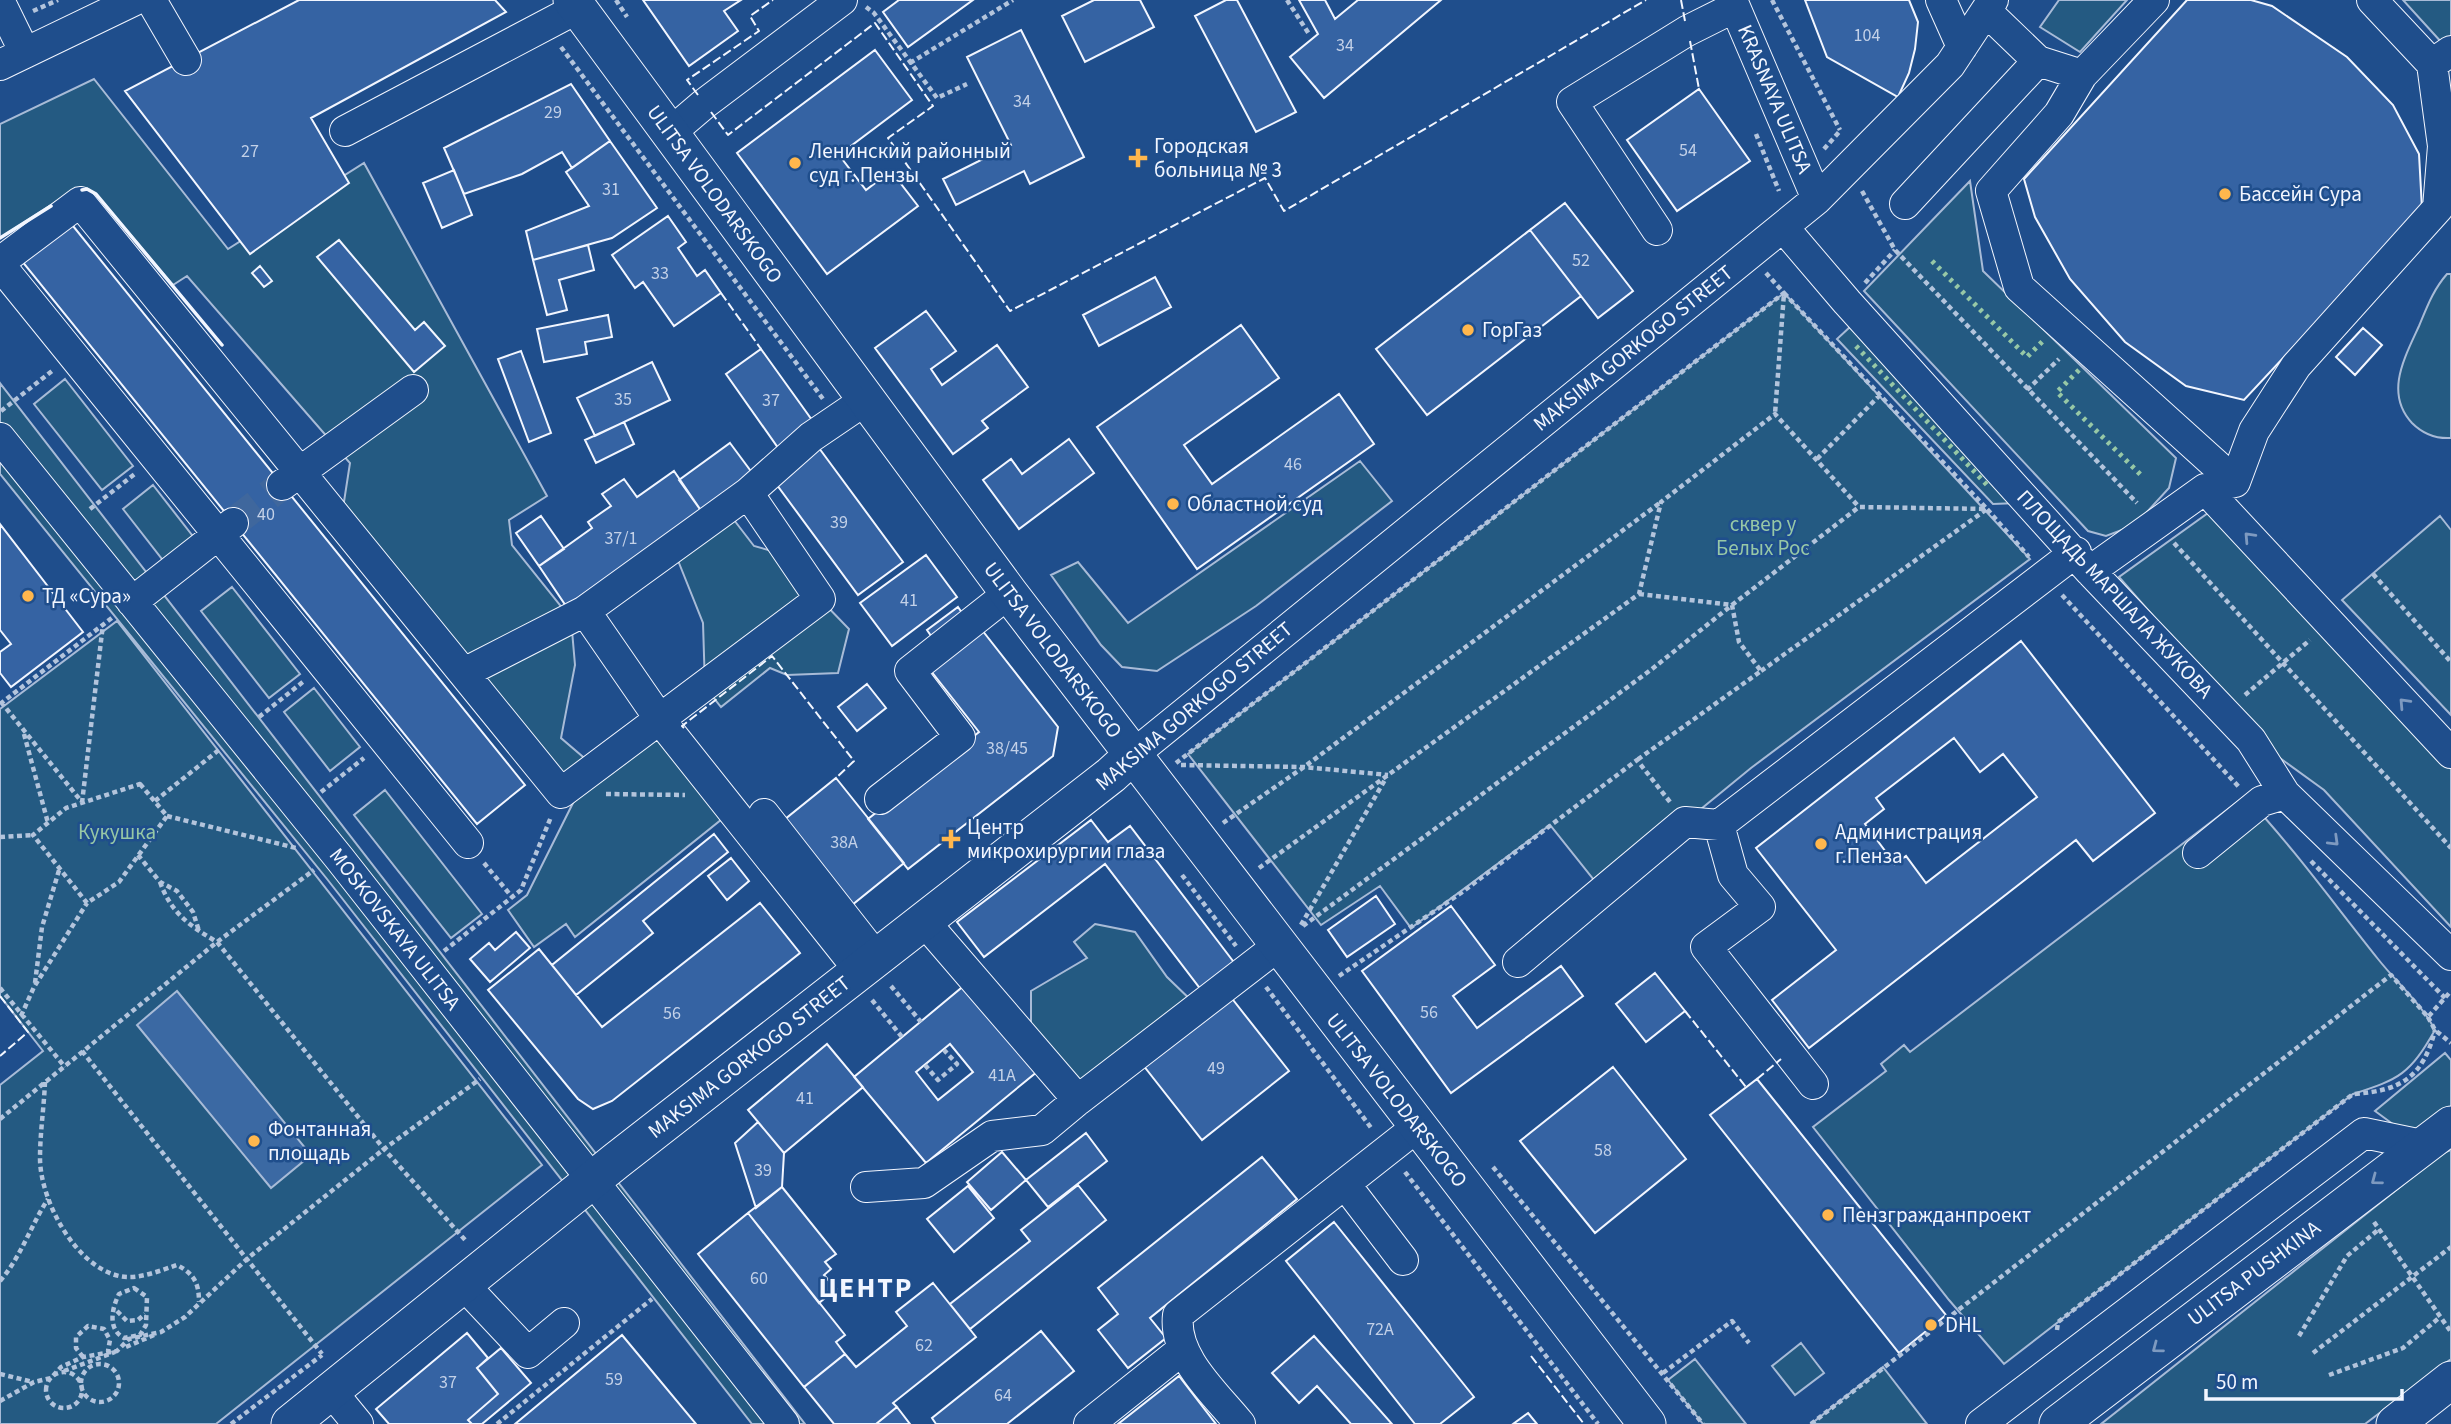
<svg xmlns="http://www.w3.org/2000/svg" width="2451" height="1424" font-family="'Source Sans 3',sans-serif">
<rect width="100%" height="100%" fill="#1f4e8c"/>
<path fill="#245a82" stroke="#a8bbd7" stroke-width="2" d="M2059,0h68l-47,52 -40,-25z
M2403,0h48v37l-8,7z
M94,79l134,170 136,-86 183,333 -38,24 3,25 59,74 4,46 -14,73 35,30 -35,25 -220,-272 9,-58 -163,-187 -14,9 -77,-91 -9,-5 -19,5 -68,44v-114z
M1970,181l13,90 193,187 -7,30 -34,37 -29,11 -18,-5 -224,-240z
M2447,274h4v164c-16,1 -28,-4 -39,-15 -28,-30 -7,-66 7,-97 8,-19 14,-36 28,-52z
M1784,293l246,266 -279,209 -149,122 -52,-65 -139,103 -31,-42 -59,39 -133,-171z
M1850,327l167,176 -24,1 -156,-165z
M65,379l68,87 -31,24 -68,-86z
M0,383l805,1041h-53l-425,-545 -327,-405z
M1360,461l32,40 -136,105 -99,65 -35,-4 -21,-22 -50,-70 27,-13 50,61z
M153,485l46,59 -30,24 -46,-59z
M2215,508l236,261v158l-127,-137 -51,-37 -154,-176z
M2440,516l11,14v185l-109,-115z
M734,520l20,26 36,10 30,43 29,30 -11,44 -51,2 -17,-7 -49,39 -16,-20 -2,-64 -26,-65z
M232,587l68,87 -31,24 -68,-87z
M117,621l425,544 -326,259h-216v-339l43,-34 -43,-55v-287z
M314,688l46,59 -30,24 -46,-59z
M656,737l66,82 -147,118 -9,-13 -32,23 -26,-37 19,-15 50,-100z
M385,790l97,124 -31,24 -97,-123z
M2245,796c48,51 89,108 133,163 19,24 43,44 57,71 -25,44 -35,49 -82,64l-349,270 -55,-64 -136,-173 73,-56 -5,-7 23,-19 6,7z
M1095,924l40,8 32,45 31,30 -120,93 -47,-54v-55l56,-33 -13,-16z
M2445,1053l6,7v53l-8,7 -38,13 -30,-22z
M2451,1150v209l-86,65h-264l342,-271z
M1801,1343l23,30 -29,22 -23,-29z
M1695,1359l51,65h-43l-35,-44z
M1883,1367l44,57h-116z"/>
<path fill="#3b69a3" stroke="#a8bbd7" stroke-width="2" d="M177,991l134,164 -40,33 -134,-163z"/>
<path fill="#3563a3" stroke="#f2f6ff" stroke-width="2" fill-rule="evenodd" d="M299,0h196l11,12 -195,106 38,65 -99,71 -125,-163z
M643,0h98l-17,11 14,20 -49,35z
M899,0h74l-65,47 -25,-35z
M1094,0h46l14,27 -69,35 -23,-46z
M1226,0h11l59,112 -40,20 -61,-116z
M1299,0h26l10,19 23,-19h83l-117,98 -34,-41 28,-23z
M1805,0h104l9,22 -3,27 -6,24 -11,24 -71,-40z
M2187,0h64l21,6 75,51 46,48 26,49 3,55 -178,191 -58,-14 -61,-44 -55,-63 -35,-62 -11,-38z
M1021,30l63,127 -54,27 -6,-13 -68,34 -13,-26 68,-34 -44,-88z
M875,50l37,50 -73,55 27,35 25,-19 27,35 -91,68 -90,-121z
M571,84l39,57 -38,27 -10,-16 -40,22 -58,20 -20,-46z
M1699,89l51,72 -73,50 -50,-71z
M610,141l47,67 -45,30 -79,22 -7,-29 63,-25 -23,-34z
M454,170l18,45 -30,13 -19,-45z
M1565,203l68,88 -35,27 -68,-88z
M668,216l18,26 -8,6 19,28 8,-6 16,23 -47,33 -31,-44 -8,6 -23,-33z
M69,221l456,564 -48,39 -456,-564z
M1530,230l51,66 -154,119 -51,-66z
M339,240l76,90 9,-8 21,24 -31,26 -97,-115z
M588,245l6,25 -35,10 8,30 -20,5 -14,-55z
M260,266l12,15 -8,6 -12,-14z
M1155,277l16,30 -72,39 -16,-31z
M926,311l30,40 -25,18 11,16 55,-40 31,42 -46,34 6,7 -35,26 -78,-106z
M608,315l4,22 -27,5 2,12 -43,8 -7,-33z
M1241,325l38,53 -95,67 28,39 127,-90 35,50 -177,125 -100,-142z
M2363,328l19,17 -27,30 -19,-18z
M761,349l56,78 -36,25 -55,-78z
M521,351l30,82 -22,9 -31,-83z
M652,362l18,38 -75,36 -18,-38z
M624,422l10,22 -38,19 -11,-23z
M1069,439l25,34 -75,56 -36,-49 28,-21 11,15z
M730,443l23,31 -51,38 -23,-32z
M819,448l84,114 -45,33 -84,-114z
M674,471l28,41 -136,94 -27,-40 53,-38 -4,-6 23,-16 -9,-12 22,-15 13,18z
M541,516l23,33 -25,17 -23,-33z
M0,524l83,108 -72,55 -11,-14v-21l11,-8 -11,-14z
M926,555l31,42 -65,49 -32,-43z
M958,607l9,13 -31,23 -9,-13z
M982,630l76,97 -5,29 -145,113 -40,-50 111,-87 -48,-61z
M2021,641l134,172 -62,48 -17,-21 -267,208 -37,-48 64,-50 -80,-102zM1954,738l26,34 23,-18 34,43 -111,86 -20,-27 -11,8 -30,-40 19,-15 -8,-11z
M867,684l19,24 -29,23 -19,-24z
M836,778l68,85 -52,42 -68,-85z
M1091,820l17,22 22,-16 106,139 -34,26 -97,-127 -121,93 -27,-35z
M714,834l14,18 -85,69 10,12 -77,62 -24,-30z
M731,858l18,23 -22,19 -19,-24z
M1376,896l19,28 -48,33 -19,-27z
M760,903l40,50 -188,148 -19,8 -15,-10 -90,-109 51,-41 63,78z
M1451,906l44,59 -42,31 24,32 84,-62 22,30 -132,97 -89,-122z
M516,932l14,16 -40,34 -20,-23 19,-16 6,7z
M1655,973l30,38 -39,31 -30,-38z
M966,984l72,87 -112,92 -72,-86zM950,1044l23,28 -35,28 -22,-28z
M1230,996l59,75 -87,69 -59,-75z
M827,1044l36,43 -79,66 -36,-43z
M1613,1067l73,92 -91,74 -75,-92z
M1757,1079l189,236 -47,38 -189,-238z
M758,1122l26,31 -2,34 -26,21 -21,-65z
M1086,1133l21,28 -59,46 -22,-27z
M1002,1152l24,28 -35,30 -24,-28z
M1262,1157l35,42 -147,119 16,20 -38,30 -30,-38 20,-16 -20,-26z
M1078,1185l28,35 -136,109 -20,-25 80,-63 -9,-11z
M968,1186l26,32 -40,34 -27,-33z
M782,1187l54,67 -11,8 6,7 -7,6 12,14 -17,14 -71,-90z
M748,1213l97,122 -9,7 9,12 -41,33 -106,-133z
M1334,1222l140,175 -34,27h-25l-129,-163z
M933,1283l43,54 -83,66 4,4 -21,17h-42l-30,-37 41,-33 11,13 51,-41 -11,-14z
M1041,1331l33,40 -67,53h-71l-4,-6z
M467,1333l21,25 -11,10 21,26 -30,26 4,4h-83l-13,-15z
M622,1335l74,89h-181z
M1314,1336l78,88h-41l-34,-38 -18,17 -27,-30z
M501,1348l30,35 -49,41h-10l-4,-4 30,-26 -21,-26z
M1179,1376l37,48h-98z
M897,1407l13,17h-34z
M1528,1413l9,11h-24z"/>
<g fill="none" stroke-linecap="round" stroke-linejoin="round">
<path stroke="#3f679d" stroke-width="30" stroke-dasharray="30 15" stroke-linecap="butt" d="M233,523l49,-38"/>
<defs>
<path id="minor" d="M151,0l35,60
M1732,0l85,199
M1941,0l21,47
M2372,0l60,64
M0,2l25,51
M2038,61l44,14 72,-75
M0,65l135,-65
M2082,75l-23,39 -68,77 28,96 216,195
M345,131l233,-123
M670,133l34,-29 138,-104
M1905,204l133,-143 -52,-50
M1783,227l64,75 243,269 161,169 34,54 166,161
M1657,230l-85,-128 115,-71 48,-24
M0,262l80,-60 481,591 259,-194 -72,-106 63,-56 56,-38
M0,265l468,578
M0,438l340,421 444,565
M282,485l131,-95
M2205,489l246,264
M2090,571l115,-82 30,-7 19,-51 42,-65 142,-158 5,-62 -11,-82 19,-13
M132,602l101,-79
M585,611l76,110 198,249
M464,673l121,-62 163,-118
M1133,755l684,-556 133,-134 43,-65
M880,799l80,-62 -50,-66 99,-78
M764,814l112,143
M1719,825l14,50 27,32 -54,40 107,137
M2198,853l64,-52 23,-7
M923,920l155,180 200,-154
M1518,962l167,-140 34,3 357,-273
M1345,1184l58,76
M866,1187l58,-4 68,-47 50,-6 36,-30
M464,1285l64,68 36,-30
M331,1391l27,33
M1089,1424l93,-74
M1240,1424c-25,-31 -67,-67 -62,-109l239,-188
M1981,1424l383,-291 58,12"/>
<path id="major" d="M572,0l437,593 638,831
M290,1424l326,-263 495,-386 22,-20
M2058,1424l393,-299
M2395,1424l56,-44"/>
</defs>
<use href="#minor" stroke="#f2f6ff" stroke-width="32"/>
<use href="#major" stroke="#f2f6ff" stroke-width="39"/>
<path stroke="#b3c4dc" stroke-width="4.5" stroke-dasharray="5 3.5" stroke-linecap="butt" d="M616,0l11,17
M1287,0l22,34
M1772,0l68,130
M866,7l8,6 63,85 30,-14
M33,11l25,-11
M561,47l262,352
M910,63l103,-63
M1756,134l23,57
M1824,149l16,-18
M1862,191l33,59 242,253
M1865,283l30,-33
M2027,390l32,-31
M1,411l51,-40
M1817,459l63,-64
M90,509l46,-36
M2174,543l277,305
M2373,574l78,88
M1639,594l93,11 127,-98 128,2 42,48
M2062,595l177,192
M1761,671l226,-162 -203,-216 -9,121
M2245,695l65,-55
M1,702l80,99
M0,704l113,-87
M259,717l45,-36
M24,734l24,89
M1176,763l608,-470 -18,-20
M1181,765l123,2 84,8
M140,784l27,32 -48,66 -32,21 -54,-68 33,-27z
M321,792l43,-34
M606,794l79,1
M155,801l65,-52
M82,803l21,-179
M167,816l129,32
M1223,823l81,-56 357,-265
M0,837l33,-2
M138,855l22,27 17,9 16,21 6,19
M2311,861l134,137
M484,863l28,34
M1259,868l380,-274 22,-92 114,-88 84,93
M1182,875l54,71
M160,882c11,31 30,44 57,60l167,207 82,92
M1301,925l85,-147
M1303,926l349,-257 80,-64 7,37 22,29 -124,89
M444,951l77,-61 30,-73
M1339,976l122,-83 176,-133 33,42
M35,983l7,-56 18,-60
M891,986l30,36
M1266,987l106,142
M0,988l65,79
M872,1000l30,37
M21,1016l13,-29 53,-84
M2428,1017l7,13 16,13
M82,1051l240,303
M925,1065l13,15 19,-16 -13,-14
M45,1082c-1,25 -5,51 -5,76 0,42 35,108 79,118 19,4 40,-5 58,-11 17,9 22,18 22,37
M0,1119l217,-177 97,-72
M1493,1167l210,257
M1405,1172l193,252
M2374,1222l77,110
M0,1281c21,-24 31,-56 48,-82
M134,1288l13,9 -1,28 -6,10 -16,3c-17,-9 -12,-30 -5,-44z
M117,1311l10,10 11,-1 7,-6
M2057,1330l1,-8 295,-228c47,-3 70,-16 82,-64
M2299,1336l48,-80 32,-27
M126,1347l28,-12
M2313,1353l138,-106
M83,1357l-7,-9v-11l12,-11 16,3 6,11 -2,11
M81 1383a19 19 0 1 1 38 0a19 19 0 1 1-38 0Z
M64,1371l51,-19
M46 1390a18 18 0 1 1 36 0a18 18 0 1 1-36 0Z
M1663,1373l69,-52 17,22
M0,1374l33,8
M2329,1375l74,-27 37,-31
M0,1401l34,-19 17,-4 10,-11 22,-10 34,-6 12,-12 32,-7 24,-15 63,-59 136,-109 96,-70
M231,1424l91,-69
M497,1424l155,-125
M1811,1424l580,-449 37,42 23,-26"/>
<use href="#minor" stroke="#1f4e8c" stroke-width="30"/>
<use href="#major" stroke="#1f4e8c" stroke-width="37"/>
<path stroke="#97c8a6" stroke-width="5" stroke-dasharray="3.5 5" stroke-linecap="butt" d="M1932,261l95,96 18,-18
M1856,346l131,139
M2079,370l-22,22 84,83"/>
<path stroke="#f2f6ff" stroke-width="2" stroke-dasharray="9 3.5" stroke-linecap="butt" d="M1681,0l4,21
M1690,41l9,48
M698,95l-11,-15 72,-49 -9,-15 23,-16
M711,112l17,23 147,-112 58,83 -45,32 122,173 255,-133 19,33 362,-211
M721,293l40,56
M684,728l-2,-2 90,-70 82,105 -18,17
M0,996l28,36 -28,24
M1685,1011l61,76
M1757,1079l24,-20
M1531,1356l53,68"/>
<path stroke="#f2f6ff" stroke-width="3.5" d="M82,190l5,-1 9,5 126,151
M0,238l51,-32"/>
</g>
<defs><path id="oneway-chevron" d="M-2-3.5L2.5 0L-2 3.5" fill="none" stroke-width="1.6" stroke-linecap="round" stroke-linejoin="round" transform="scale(1.75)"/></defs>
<g stroke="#7e9ac0">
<use href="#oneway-chevron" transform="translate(2249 537) rotate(-133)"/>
<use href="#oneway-chevron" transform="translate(2404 703) rotate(-133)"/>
<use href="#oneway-chevron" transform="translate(2334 841) rotate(44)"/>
<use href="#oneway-chevron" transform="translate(2376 1180) rotate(143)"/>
<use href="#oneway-chevron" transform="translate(2157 1348) rotate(143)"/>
</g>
<g fill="#ffb74d" stroke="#1f4e8c" stroke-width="2.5">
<path d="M1134.5 147.5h7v7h7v7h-7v7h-7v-7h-7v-7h7z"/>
<circle cx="795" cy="163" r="7"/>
<circle cx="2225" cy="194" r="7"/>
<circle cx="1468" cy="330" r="7"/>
<circle cx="1173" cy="504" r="7"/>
<circle cx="28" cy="596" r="7"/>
<path d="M947.5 828.5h7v7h7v7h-7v7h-7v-7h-7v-7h7z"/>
<circle cx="1821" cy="844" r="7"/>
<circle cx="254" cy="1141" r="7"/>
<circle cx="1828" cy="1215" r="7"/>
<circle cx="1931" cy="1325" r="7"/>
</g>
<g text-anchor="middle" stroke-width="5" stroke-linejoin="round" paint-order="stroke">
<g font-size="18" fill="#c3d1e8">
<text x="1867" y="41">104</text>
<text x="1345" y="51">34</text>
<text x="1022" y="107">34</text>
<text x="553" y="118">29</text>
<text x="1688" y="156">54</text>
<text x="250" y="157">27</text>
<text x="611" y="195">31</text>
<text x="1581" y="266">52</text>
<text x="660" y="279">33</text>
<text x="623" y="405">35</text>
<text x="771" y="406">37</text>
<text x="1293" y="470">46</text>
<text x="266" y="520">40</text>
<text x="839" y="528">39</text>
<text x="621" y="544">37/1</text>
<text x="909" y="606">41</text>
<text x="1007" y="754">38/45</text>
<text x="844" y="848">38А</text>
<text x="1429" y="1018">56</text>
<text x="672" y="1019">56</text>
<text x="1216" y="1074">49</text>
<text x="1002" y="1081">41А</text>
<text x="805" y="1104">41</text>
<text x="1603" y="1156">58</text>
<text x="763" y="1176">39</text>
<text x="759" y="1284">60</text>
<text x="1380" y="1335">72А</text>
<text x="924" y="1351">62</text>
<text x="614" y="1385">59</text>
<text x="448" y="1388">37</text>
<text x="1003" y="1401">64</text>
</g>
<g font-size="21" fill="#f2f6ff" stroke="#1f4e8c">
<text transform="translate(1775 99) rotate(67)" y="7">KRASNAYA ULITSA</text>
<text transform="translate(715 194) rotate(54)" y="7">ULITSA VOLODARSKOGO</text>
<text transform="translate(1633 348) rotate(-39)" y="7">MAKSIMA GORKOGO STREET</text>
<text transform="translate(2115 594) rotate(47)" y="7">ПЛОЩАДЬ МАРШАЛА ЖУКОВА</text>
<text transform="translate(1053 650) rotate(53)" y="7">ULITSA VOLODARSKOGO</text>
<text transform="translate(1194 706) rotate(-40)" y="7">MAKSIMA GORKOGO STREET</text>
<text transform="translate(395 929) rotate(52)" y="7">MOSKOVSKAYA ULITSA</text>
<text transform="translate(749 1057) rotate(-38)" y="7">MAKSIMA GORKOGO STREET</text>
<text transform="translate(1397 1100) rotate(52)" y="7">ULITSA VOLODARSKOGO</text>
<text transform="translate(2254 1273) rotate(-37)" y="7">ULITSA PUSHKINA</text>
</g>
<g font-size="21" fill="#f2f6ff" stroke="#1f4e8c" text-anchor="start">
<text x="1154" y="153">Городская<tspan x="1154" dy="24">больница № 3</tspan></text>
<text x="809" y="158">Ленинский районный<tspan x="809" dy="24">суд г. Пензы</tspan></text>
<text x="2239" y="201">Бассейн Сура</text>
<text x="1482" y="337">ГорГаз</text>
<text x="1187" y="511">Областной суд</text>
<text x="42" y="603">ТД «Сура»</text>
<text x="967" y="834">Центр<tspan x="967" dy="24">микрохирургии глаза</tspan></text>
<text x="1835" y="839">Администрация<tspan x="1835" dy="24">г.Пенза</tspan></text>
<text x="268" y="1136">Фонтанная<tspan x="268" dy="24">площадь</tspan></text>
<text x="1842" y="1222">Пензгражданпроект</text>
<text x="1945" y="1332">DHL</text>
</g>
<g font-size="21" fill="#97c8a6" stroke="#1f4e8c">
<text x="1763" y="531">сквер у<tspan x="1763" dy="24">Белых Рос</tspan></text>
<text x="117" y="839">Кукушка</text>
</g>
<g font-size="28" font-weight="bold" letter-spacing="2" fill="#f2f6ff" stroke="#1f4e8c">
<text x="866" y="1297">ЦЕНТР</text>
</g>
</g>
<path d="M2206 1389v10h196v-10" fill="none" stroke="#f2f6ff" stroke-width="3.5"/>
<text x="2216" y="1389" font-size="21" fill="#f2f6ff" stroke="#1f4e8c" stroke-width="5" paint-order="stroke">50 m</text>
</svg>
